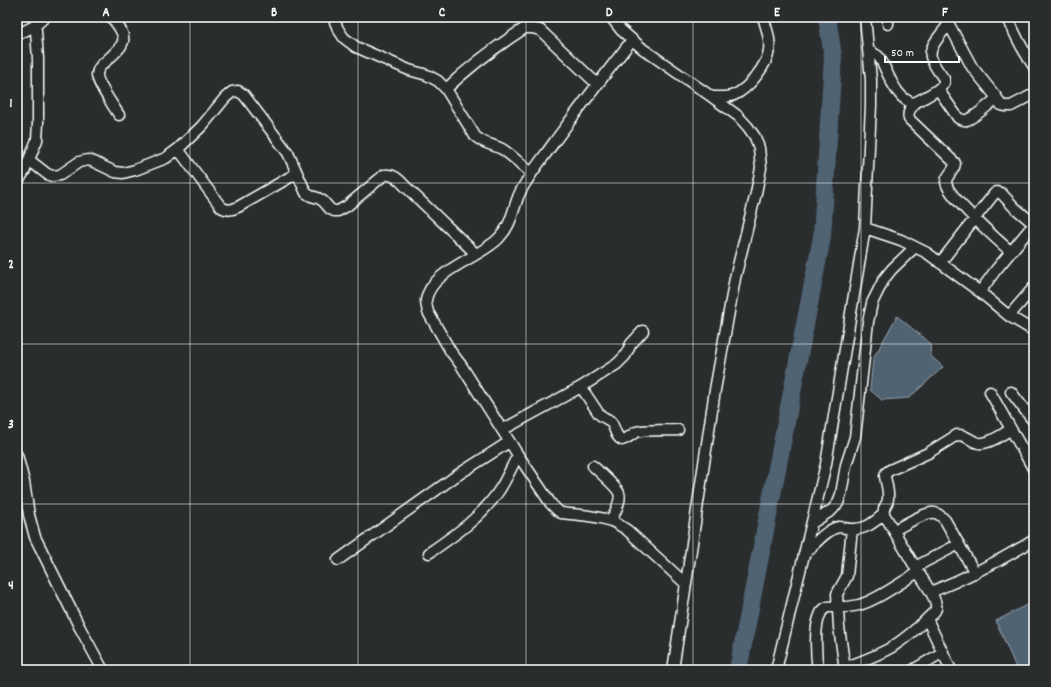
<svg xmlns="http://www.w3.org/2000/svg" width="1051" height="687" font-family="Dekko,sans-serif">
<rect width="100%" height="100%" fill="#2a2d2e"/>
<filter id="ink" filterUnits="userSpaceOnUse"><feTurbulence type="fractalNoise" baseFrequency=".025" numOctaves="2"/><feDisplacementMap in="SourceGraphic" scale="8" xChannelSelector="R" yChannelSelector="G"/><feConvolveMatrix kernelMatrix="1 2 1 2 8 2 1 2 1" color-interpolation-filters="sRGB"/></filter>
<g filter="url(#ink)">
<path fill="#506373" stroke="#96a1ab" d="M897,316l33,27 1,13 12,11 -34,31 -27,2 -12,-10 3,-31z
M1034,601v69h-17l-21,-49z"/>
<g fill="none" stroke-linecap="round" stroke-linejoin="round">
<path stroke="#506373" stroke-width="18" d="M738,670l84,-433 11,-180 -6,-40"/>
<defs>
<path id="minor" d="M111,17c20,23 14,27 -6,45 -4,3 -8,7 -8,13 0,8 17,32 22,40
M333,17l5,12 6,9 12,9 53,23 18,5 11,6 8,8 29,47c8,8 17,8 27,13 11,7 20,17 30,24
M611,17l10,13 22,19 69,48 26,19 10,11 7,10 4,11 2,20 -5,25 -21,85 -20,112 -42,280
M888,17v7
M945,17l27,50 25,31 4,7 4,1h6l23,-12
M1008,17c6,17 16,35 26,50
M17,35l19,-10 9,-8
M632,40c-26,33 -52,67 -77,101 -9,13 -19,25 -27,38 -4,6 -9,14 -11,21 -5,14 -7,27 -18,38 -19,20 -68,32 -73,62 0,4 1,8 2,12l23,40 10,13 57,90 33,49 6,6 4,3c16,2 34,2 50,8 6,2 11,6 16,9l59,54
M868,50l10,6 3,4c7,13 16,42 34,43 6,-4 27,-14 29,-20 0,-1 0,-3 0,-4 -5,-7 -11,-14 -13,-22 -3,-10 12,-25 18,-33
M446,89c24,-23 51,-43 79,-61h7l8,2 57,54
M938,89l20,29c3,1 6,3 9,2 8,-3 23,-16 30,-22
M712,97c7,0 15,1 22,-2 14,-6 33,-29 35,-45 2,-11 -3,-23 -6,-33
M915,103c-4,5 -8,9 -6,16l46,44c0,8 -9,12 -9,19 1,14 53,59 65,70
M178,149l43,58c7,4 10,3 17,0l59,-34
M29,160l18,14 5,2 8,-1 19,-13 9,-2 6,2 21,10 8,1 12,-3 31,-12 12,-9 24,-23 23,-28 7,-6 6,-1 6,4 44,58 18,40 5,3 7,2 5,3 7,8 4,2h4l9,-5 37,-31c10,-2 16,6 22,12l70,67
M17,183l7,-11 13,-32 1,-17v-64l-3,-42
M865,228l36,12 26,13 53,39 29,24 25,15
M940,263l54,-69 3,-2 4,1 13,14 20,17
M980,292l15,-21 34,-41 5,-4
M1009,316l25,-29
M581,387l18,27c3,3 7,4 11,7 6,6 4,15 12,19 5,-1 9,-5 14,-8 8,-3 33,-1 42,-2
M990,392l44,78
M1011,392l23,30
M502,430l79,-43 36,-23 8,-8 6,-12 12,-13
M17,455l7,27 5,33 6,22 45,91 23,42
M593,466c5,5 24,21 26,27 3,7 -5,21 -8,28
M812,523l20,-13 6,-7 3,-9 5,-29 9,-28 13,-115 4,-19 12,-24 8,-10 23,-22
M894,530c9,-4 32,-19 41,-17 4,1 7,4 10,7l30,53
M429,553c26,-18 54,-37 71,-64 7,-11 12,-23 18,-34
M805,554c8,-8 21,-25 34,-27 4,0 8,2 12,2 15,1 23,-7 33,-15
M338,560l118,-84 53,-34
M915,567l44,-23
M918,572l-34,-58c-2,-8 4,-9 4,-15 1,-8 -2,-16 -3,-23l1,-3 4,-3 38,-17 29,-18c9,-1 13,6 21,8 10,2 25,-9 33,-14
M931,592c37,-15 69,-31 103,-52
M927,619l24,51
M776,670l50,-206 39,-236 6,-122v-26l-6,-63
M818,670c-2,-14 -4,-42 2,-55 1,-4 5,-7 8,-8 5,-1 11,0 16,0 4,0 10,-1 15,-2 18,-5 43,-23 59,-33 5,8 17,24 18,33 1,3 0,3 -1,6 -13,13 -27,26 -43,36 -17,10 -35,16 -54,23
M845,670l-6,-43 -2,-33 10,-18 5,-47
M913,670l30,-18"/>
</defs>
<use href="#minor" stroke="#fff" stroke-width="13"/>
<use href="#minor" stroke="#2a2d2e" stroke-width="10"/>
</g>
</g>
<path fill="none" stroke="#fff" stroke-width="1" stroke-opacity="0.55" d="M190,17v653M358,17v653M526,17v653M693,17v653M861,17v653M17,183h1017M17,344h1017M17,504h1017"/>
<rect width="1051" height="687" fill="none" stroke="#2a2d2e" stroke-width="44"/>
<path d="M885 56v6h74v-6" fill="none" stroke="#ffffff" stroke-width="2"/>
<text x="891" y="56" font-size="12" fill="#ffffff" stroke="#2a2d2e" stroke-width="3" paint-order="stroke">50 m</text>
<rect x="22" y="22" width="1007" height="643" fill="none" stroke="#fff" stroke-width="1.5"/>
<g font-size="13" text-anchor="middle" font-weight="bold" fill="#fff">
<text x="106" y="16">A</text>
<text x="274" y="16">B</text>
<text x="442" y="16">C</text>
<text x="609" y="16">D</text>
<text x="777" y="16">E</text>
<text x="945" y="16">F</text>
<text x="11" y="107">1</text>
<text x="11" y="268">2</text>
<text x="11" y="428">3</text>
<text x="11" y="589">4</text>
</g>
</svg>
